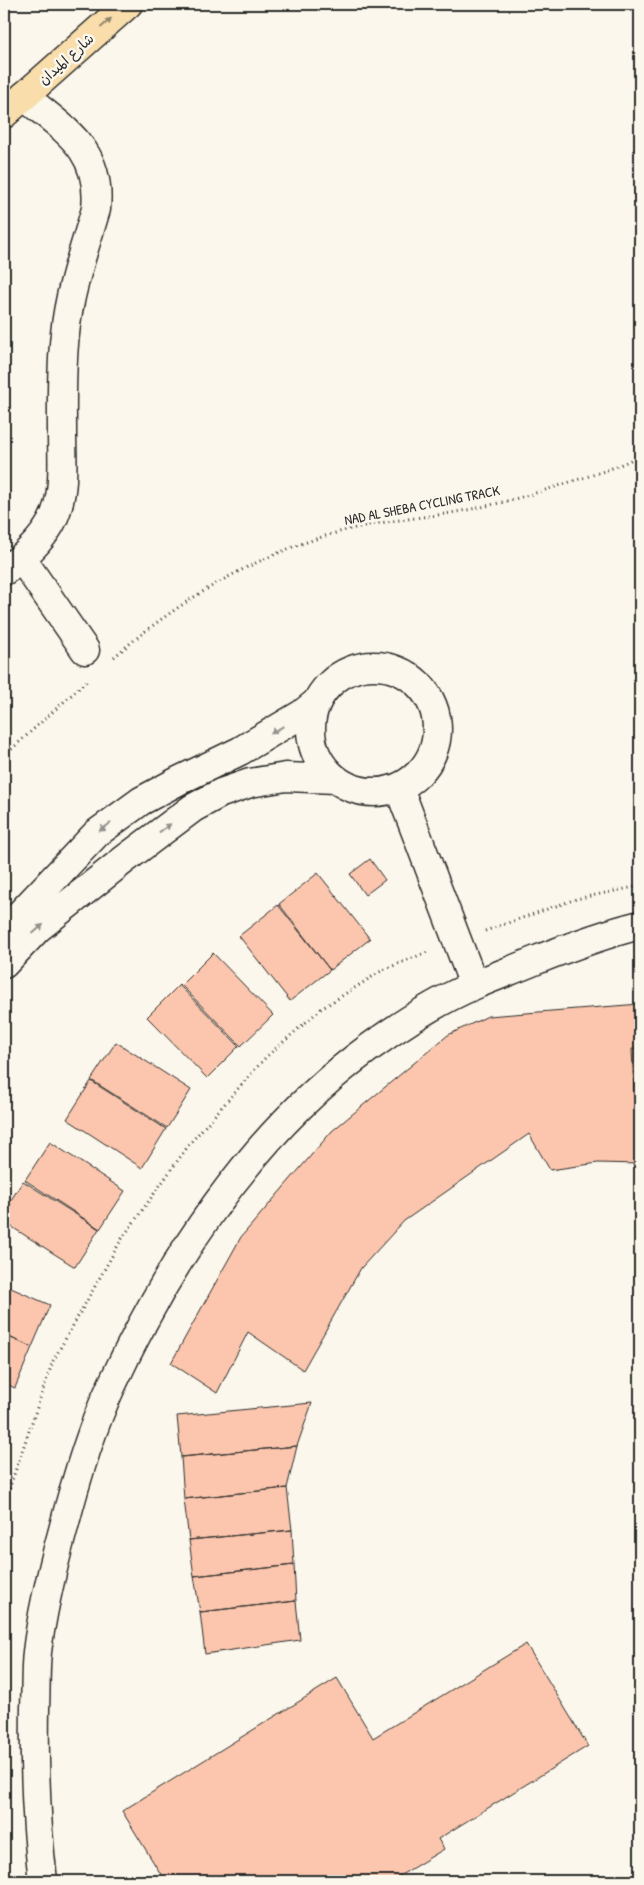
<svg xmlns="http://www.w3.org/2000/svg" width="644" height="1885" font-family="'Patrick Hand','Playpen Sans Arabic',sans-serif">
<rect width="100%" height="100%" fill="#fbf7ec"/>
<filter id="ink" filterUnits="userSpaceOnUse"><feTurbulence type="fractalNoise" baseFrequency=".02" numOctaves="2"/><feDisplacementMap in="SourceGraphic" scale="10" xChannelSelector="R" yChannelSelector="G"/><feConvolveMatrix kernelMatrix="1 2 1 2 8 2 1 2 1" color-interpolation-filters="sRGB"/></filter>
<g filter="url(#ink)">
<path fill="#fbc6ad" stroke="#2b2b2b" d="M370,859l15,21 -20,15 -15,-21z
M318,873l52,66 -40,31 -51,-66z
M278,905l52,65 -40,31 -51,-65z
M213,953l60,62 -32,31 -60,-61z
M179,985l60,61 -32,32 -60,-61z
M640,1004v160l-42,-1 -48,7 -21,-36 -125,87 -43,47 -58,102 -55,-38 -31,61 -46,-30 70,-126 91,-106 116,-96 40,-19z
M116,1042l75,48 -24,38 -76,-48z
M632,1049h8v62h-5z
M91,1081l75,48 -24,39 -75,-49z
M50,1142l75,49 -25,38 -75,-49z
M23,1181l76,48 -24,38 -71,-45v-11z
M4,1285l46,20 -18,42 -28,-12z
M4,1335l28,12 -17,41 -11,-5z
M312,1403l-15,43 -116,11 -4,-41z
M297,1446l-10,42 -103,11 -3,-42z
M287,1488l5,42 -103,10 -5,-41z
M292,1530l2,35 -100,11 -5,-36z
M294,1565l2,36 -96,11 -6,-36z
M296,1601l4,39 -95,14 -5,-42z
M526,1644l62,102 -150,93 6,10 -53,32h-226l-43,-70 215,-133 36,60z"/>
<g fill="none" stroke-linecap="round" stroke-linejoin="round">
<defs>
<path id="minor" d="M22,559l63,91
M4,571c19,-13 35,-27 47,-48 15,-27 11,-61 11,-90 0,-33 -1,-66 3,-99 4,-43 19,-84 31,-125 6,-60 -32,-79 -72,-113
M311 729a63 63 0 1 1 126 0a63 63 0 1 1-126 0Z
M399,788l75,197
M4,931l93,-98 44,-32 39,-21 60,-29 62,-37 15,-12
M4,964l34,-36 87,-69 68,-51 28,-15 29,-10 36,-6 50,2
M43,1881c-7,-57 -9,-115 -8,-173 1,-19 0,-38 2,-56 5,-41 15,-82 26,-122 12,-47 26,-96 47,-141 60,-130 142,-256 260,-342 33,-24 69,-47 107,-63 19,-8 38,-15 57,-23 35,-14 70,-27 106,-36"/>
<path id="major" d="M4,114l124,-110"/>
</defs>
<use href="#minor" stroke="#2b2b2b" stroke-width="31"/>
<use href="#major" stroke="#2b2b2b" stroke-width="31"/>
<path stroke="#2b2b2b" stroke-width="3" stroke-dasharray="1 4" stroke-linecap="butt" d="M114,657c69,-60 151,-108 241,-129 33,-8 68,-10 101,-16 40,-7 79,-18 117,-31 23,-7 46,-14 67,-26
M4,756l85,-77
M485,931l91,-32 64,-13
M4,1508l3,-13 46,-134 68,-121 70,-98 74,-84 56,-49 62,-39 47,-19"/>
<use href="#minor" stroke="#fbf7ec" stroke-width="28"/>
<use href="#major" stroke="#f9deab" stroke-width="28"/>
</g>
<defs><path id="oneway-solid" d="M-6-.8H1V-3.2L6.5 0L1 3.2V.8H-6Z" transform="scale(1.25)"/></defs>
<use fill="#92846b" href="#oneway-solid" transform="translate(106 23) rotate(-42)"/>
<g fill="#93918c">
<use href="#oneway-solid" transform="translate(277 730) rotate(149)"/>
<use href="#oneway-solid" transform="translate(105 827) rotate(145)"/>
<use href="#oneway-solid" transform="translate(165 828) rotate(-36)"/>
<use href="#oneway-solid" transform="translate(38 929) rotate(-41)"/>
</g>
</g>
<g text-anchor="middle" stroke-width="5" stroke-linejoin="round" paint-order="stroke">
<g font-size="14" fill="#2b2b2b" stroke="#fbf7ec">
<text transform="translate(66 59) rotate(-42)" y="5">شارع الميدان</text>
<text transform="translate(422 505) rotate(-11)" y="5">NAD AL SHEBA CYCLING TRACK</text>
</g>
</g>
<rect width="644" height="1885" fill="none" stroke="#fbf7ec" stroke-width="20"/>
<rect x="10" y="10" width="624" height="1865" fill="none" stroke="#2b2b2b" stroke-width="2" filter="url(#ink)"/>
</svg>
